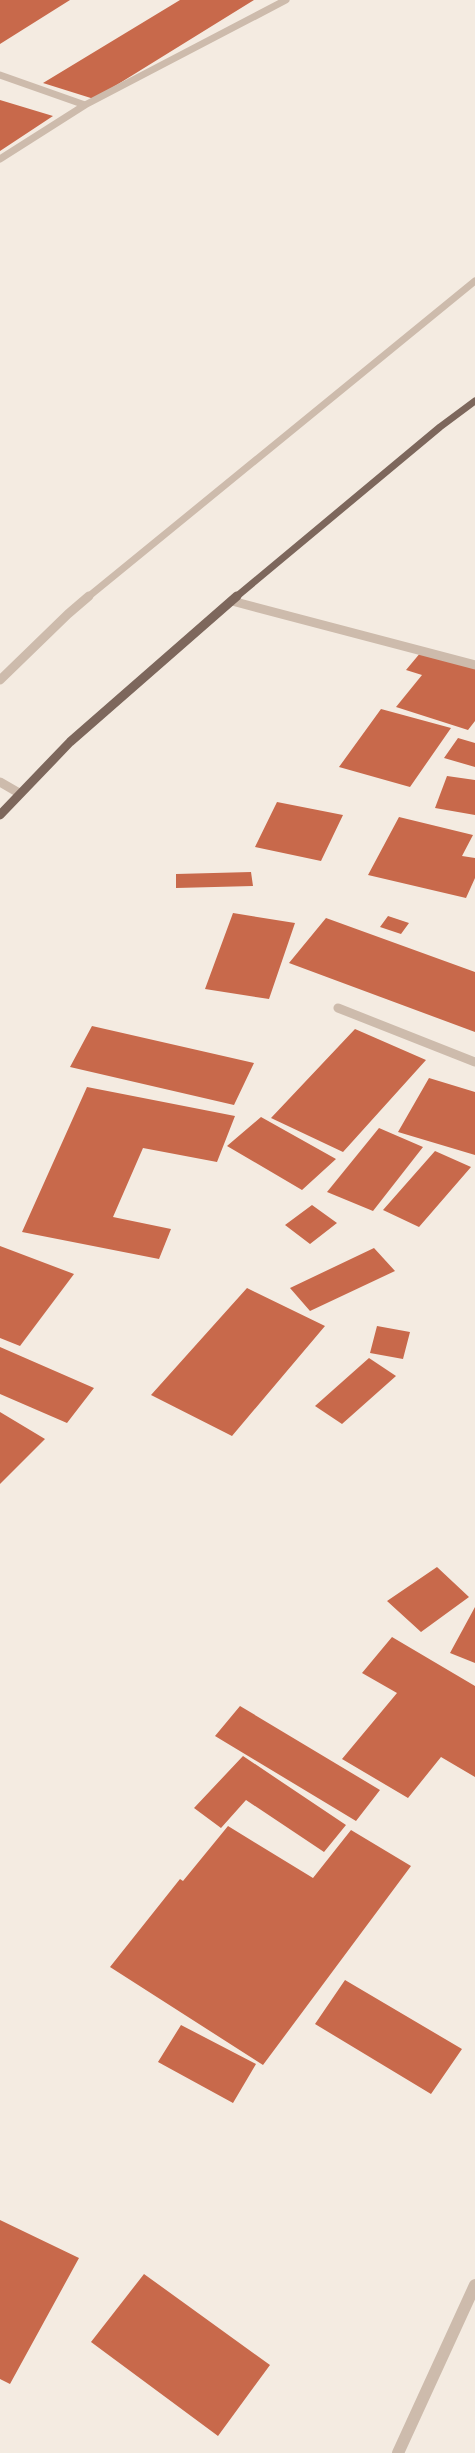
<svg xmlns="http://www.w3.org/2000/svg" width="475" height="2453" font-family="'DM Sans',sans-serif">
<rect width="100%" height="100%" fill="#f4ebe1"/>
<path fill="#c8694b" d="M0,0h70l-70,44z
M180,0h74l-160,99 -51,-16z
M0,100l53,16 -53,35z
M421,652l54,16v53l-7,9 -72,-23 26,-32 -16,-5z
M381,709l70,19 -41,59 -71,-20z
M458,738l17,5v24l-31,-9z
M447,776l28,4v35l-40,-7z
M277,802l66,13 -22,46 -66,-14z
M399,817l74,18 -11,21 13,2v20l-9,20 -98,-23z
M251,872l2,14 -77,2v-14z
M233,913l62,10 -26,76 -64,-10z
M388,916l21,7 -8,11 -21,-7z
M326,918l149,54v60l-186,-69z
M92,1026l162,37 -20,42 -164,-38z
M355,1029l71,31 -83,92 -72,-34z
M429,1078l46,14v63l-77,-23z
M87,1087l148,29 -18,46 -74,-14 -30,69 58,12 -12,30 -137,-27z
M261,1117l75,42 -34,31 -75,-44z
M379,1128l44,19 -50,64 -46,-19z
M435,1151l36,16 -52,60 -36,-17z
M312,1205l25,18 -27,21 -25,-19z
M0,1246l74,28 -54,72 -20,-8z
M374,1248l21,23 -85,40 -20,-23z
M247,1288l78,38 -93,110 -81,-41z
M377,1326l33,6 -7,27 -33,-6z
M0,1347l94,41 -27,35 -67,-29z
M369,1358l27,18 -54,48 -27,-18z
M0,1412l45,27 -45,45z
M437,1567l32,30 -48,35 -34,-31z
M475,1607v56l-25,-10z
M392,1637l83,49v91l-34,-20 -33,41 -66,-39 55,-66 -35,-20z
M240,1706l140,84 -24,31 -141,-85z
M243,1756l103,69 -22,27 -78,-52 -25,28 -27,-20z
M228,1826l85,52 38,-48 60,36 -148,199 -153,-98 70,-88 3,2z
M345,1980l117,69 -31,45 -116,-70z
M181,2025l75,39 -23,39 -75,-41z
M0,2220l79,38 -69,126 -10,-5z
M144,2274l126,91 -52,71 -127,-94z"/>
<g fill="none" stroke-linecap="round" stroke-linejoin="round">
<path stroke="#cdbbac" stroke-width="7" d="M88,597l387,-316"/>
<path stroke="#cdbbac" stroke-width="9" d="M0,680l68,-66 21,-18"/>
<path stroke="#cdbbac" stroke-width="7" d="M0,75l85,30
M0,159l85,-54 201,-105"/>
<path stroke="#cdbbac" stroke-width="9" d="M232,601l243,64
M0,782l19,11
M338,1008l137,54"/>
<path stroke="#cdbbac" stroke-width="12" d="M398,2453l77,-168"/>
<path stroke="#7d675c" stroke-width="7" d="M236,597l204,-170 35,-26"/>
<path stroke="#7d675c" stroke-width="9" d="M0,815l70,-73 167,-146"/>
</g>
</svg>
